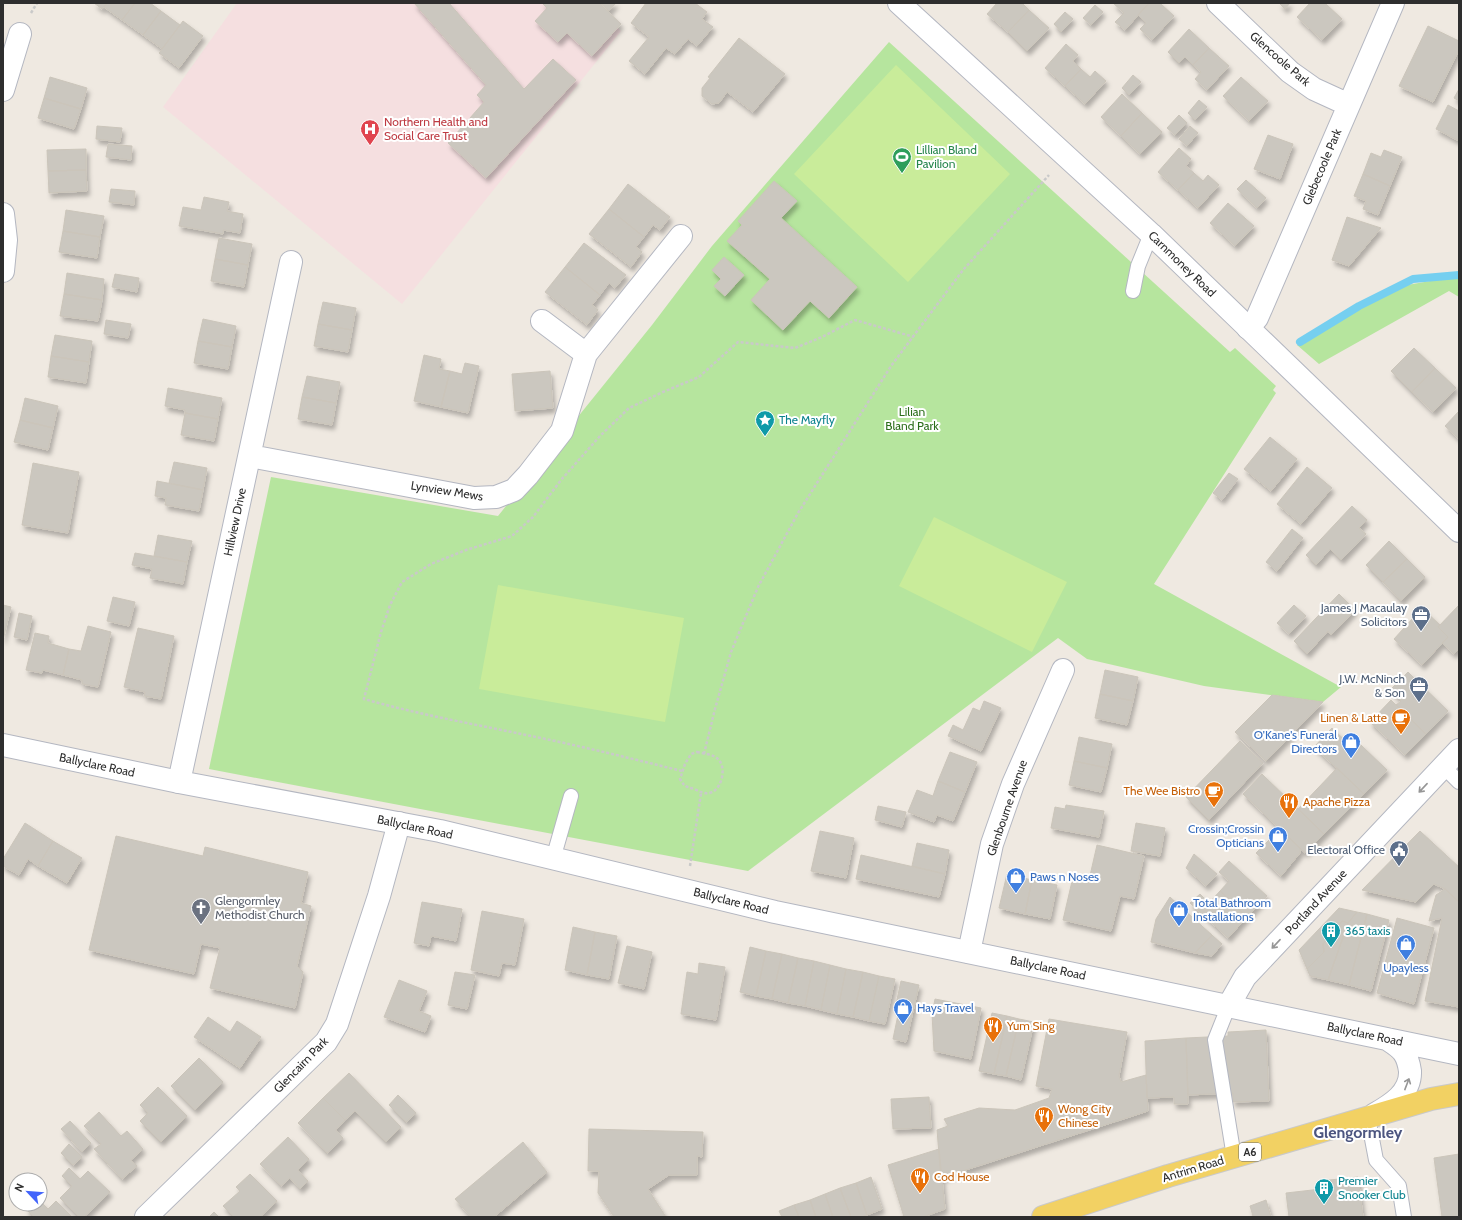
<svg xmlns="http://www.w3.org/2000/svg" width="1462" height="1220" font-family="Cabin,sans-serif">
<defs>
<filter id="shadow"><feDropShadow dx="2.5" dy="4.5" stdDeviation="2" flood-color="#0004"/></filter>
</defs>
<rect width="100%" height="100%" fill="#efe9e1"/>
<path fill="#f5dfe0" d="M237,3h355l29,28 -219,273 -239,-197z"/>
<path fill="#b6e59e" d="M889,42l341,310 5,-4 41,38 -3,4 3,3 -122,191 187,103 -18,15 -119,-16 -117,-27 -29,-21 -310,233 -539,-102 62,-292 227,39 154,-191 60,-79z
M1459,276v21l-10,-6 -130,73 -22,-19 48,-31 45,-26z"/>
<path fill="#c9ec9a" d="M896,65l114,109 -102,108 -114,-108z
M934,517l133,65 -35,70 -133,-66z
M498,585l186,33 -19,104 -186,-33z"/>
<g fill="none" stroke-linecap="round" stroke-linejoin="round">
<path stroke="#75cff0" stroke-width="8" d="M1300,342l59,-36 54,-27 46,-4"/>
</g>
<path fill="#cbc7bf" stroke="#cbc5ba" filter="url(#shadow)" d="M94,3h13l-5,6z
M107,3h28l-13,17 -18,-13z
M135,3h15l11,8 -18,24 -21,-15z
M414,3h35l75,86 29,-30 23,21 -90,98 -38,-35 36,-41 -7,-7 9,-10z
M542,3h57l22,21 -29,32 -25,-23 -9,9 -23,-21 12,-13z
M600,3h16l-7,8z
M646,3h49l12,9 -5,7 11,8 -16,19 -9,-7 -13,15 -9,-6 -21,26 -16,-13 20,-24 -18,-14z
M997,3h25l7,7 -21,22 -21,-18z
M1113,3h36l-24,27 -10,-8 9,-9z
M1149,3h11l14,13 -22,24 -12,-11 6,-6 -8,-8z
M1279,3h11l-5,6z
M1310,3h15l17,16 -20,21 -25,-23z
M1095,5l8,7 -12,13 -8,-7z
M1029,10l20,18 -22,23 -19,-19z
M161,11l19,14 -18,24 -19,-14z
M1065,12l8,7 -12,13 -7,-8z
M183,21l20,15 -24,32 -20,-15z
M1428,26l31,15v9l-26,52 -34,-16z
M1189,29l20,19 -16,17 -8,-8 -6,6 -11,-11z
M739,38l46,36 -32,38 -26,-20 -8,11 -7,1 -10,-8v-8l8,-10 -2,-1z
M1066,44l12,11 -5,6 8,8 -16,17 -20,-18z
M1209,48l20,18 -22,24 -12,-11 6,-7 -8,-7z
M1081,69l9,8 5,-6 11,10 -21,23 -20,-18z
M1133,75l8,7 -12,13 -7,-7z
M50,77l37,11 -6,21 -37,-11z
M1241,77l27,24 -19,20 -26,-25z
M1459,89v12l-5,-3z
M1122,94l20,19 -21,23 -20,-19z
M44,98l37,11 -7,20 -36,-11z
M1199,100l8,7 -12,13 -7,-7z
M1448,105l11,6v30l-23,-12z
M1142,113l20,19 -22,22 -19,-18z
M1179,115l8,8 -12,12 -8,-7z
M97,126l25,2 -2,14 -24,-3z
M1190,126l8,7 -11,13 -8,-7z
M1268,135l25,9 -13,35 -26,-10z
M108,144l24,2 -1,14 -25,-3z
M1179,148l12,11 -5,7 8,7 -16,17 -20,-18z
M86,149v21l-38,1 -1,-21z
M1384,150l18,7 -12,29 -27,-12 8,-21 10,4z
M86,170l1,21 -38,2 -1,-22z
M1194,173l9,8 5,-6 11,10 -21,23 -20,-18z
M1363,174l27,12 -12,29 -15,-6 3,-8 -12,-5z
M1246,180l20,18 -9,10 -20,-19z
M774,181l23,20 -16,17 76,69 -28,31 -19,-17 -27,29 -32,-30 19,-21 -43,-38 15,-16 -4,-4z
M628,184l42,33 -10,13 -7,-5 -9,12 -35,-28z
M111,189l24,2 -1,14 -25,-3z
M204,197l25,5 -2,9 16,3 -3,19 -17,-3v4l-44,-8 4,-19 18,3z
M1228,203l26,23 -19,20 -25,-23z
M609,209l35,28 -8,10 6,5 -11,15 -42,-33z
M66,210l38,6 -4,21 -37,-6z
M1347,217l34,11 -32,38 -17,-6z
M63,231l37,6 -3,21 -38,-6z
M219,238l33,6 -4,21 -33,-6z
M584,243l42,32 -11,13 -6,-5 -9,12 -35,-28z
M724,257l20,18 -19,21 -11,-10 7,-7 -9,-9z
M215,259l33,6 -4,22 -33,-6z
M565,267l35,28 -8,10 6,5 -11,15 -42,-33z
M67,273l37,6 -2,21 -38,-6z
M115,274l24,4 -2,14 -25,-5z
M64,294l38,6 -4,21 -38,-5z
M323,302l33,6 -4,22 -34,-6z
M203,319l33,7 -4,21 -34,-6z
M106,320l25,4 -3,14 -24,-4z
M318,324l34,6 -4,22 -34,-6z
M55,335l37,6 -3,21 -38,-6z
M198,341l34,6 -4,22 -34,-6z
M1414,348l21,20 -23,24 -21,-21z
M424,355l17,4 -2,10 11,2 -9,36 -27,-6z
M51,356l38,6 -3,21 -38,-6z
M465,363l14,3 -11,47 -27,-6 9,-36 12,3z
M1435,368l21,20 -23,24 -21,-20z
M550,371l3,37 -38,3 -3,-37z
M307,376l33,6 -4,21 -34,-6z
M168,388l54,10 -4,21 -33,-6v-3l-20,-4z
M302,397l34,6 -4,22 -34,-6z
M25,398l33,8 -5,22 -33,-8z
M1459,411v28l-14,-13z
M185,413l33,6 -4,22 -33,-6z
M20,420l33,8 -5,22 -34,-8z
M1270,437l27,22 -26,32 -27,-22z
M174,462l33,6 -4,22 -34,-7z
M33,463l46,9 -11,61 -46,-8z
M1307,467l25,21 -31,36 -24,-20z
M1229,473l9,6 -16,21 -9,-7z
M157,481l46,9 -4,21 -34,-6 1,-7 -11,-2z
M1352,506l15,14 -8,8 7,6 -25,26 -11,-11 -14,16 -10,-10z
M1292,529l11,9 -26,33 -11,-9z
M158,535l34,6 -5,21 -33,-6z
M1389,541l18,18 -24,23 -17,-17z
M135,553l52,9 -4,22 -33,-6 2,-9 -20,-4z
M1407,559l18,18 -24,24 -18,-19z
M1339,594l16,16 -24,25 -3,-4 -21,23 -13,-13z
M113,597l22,5 -6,24 -22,-5z
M3,605l8,2 -8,33z
M1294,605l12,11 -17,18 -12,-11z
M1459,605v44l-5,5 -12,-11 6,-6 -10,-10z
M1422,608l18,17 -2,2 10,10 -26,28 -28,-26z
M19,613l13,3 -5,24 -13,-3z
M88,626l23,6 -13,55 -16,-3v-4l-19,-5 6,-26 12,2z
M138,628l36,8 -13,63 -17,-3 1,-4 -21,-5z
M35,633l14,3 -1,7 21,6 -6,26 -20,-5 -1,3 -16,-3z
M1105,670l33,7 -5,24 -33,-7z
M1408,672l40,39 -22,23 -30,-29 5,-4 -11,-11z
M1100,694l33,7 -6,24 -32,-7z
M1272,695l51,7 -57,59 -31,-29z
M1391,700l35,34 -21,21 -35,-33z
M984,701l17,7 -20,43 -33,-15 5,-11 10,5 10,-22 7,3z
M1332,728l23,22 5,-6 27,26 -23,24 -50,-47z
M1079,737l33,7 -5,24 -33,-7z
M1240,741l23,22 -54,57 -23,-23z
M950,752l27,10 -12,30 -27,-11z
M1074,761l33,7 -6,24 -32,-7z
M1337,768l27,26 -40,40 -26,-25z
M1262,774l62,60 -19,19 -62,-59z
M938,781l27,11 -12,29 -16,-6 -3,7 -26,-10 9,-22 16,6z
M1066,805l38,6 -5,26 -48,-9 4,-21 10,2z
M878,806l28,6 -4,15 -27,-7z
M25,823l28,18 -15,25 -10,-7 -9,16 -16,-9v-7z
M1136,823l29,5 -5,28 -29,-5z
M1280,829l20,19v5l-19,23 -25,-23z
M820,831l34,7 -8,40 -35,-7z
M1420,831l39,36v35l-14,-13 -11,-5 -18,18 -54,-12z
M116,836l87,20 2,-9 103,25 -7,31 10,3 -14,60 6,6 -8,36 -85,-20 10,-40 -19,-4 -7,30 -105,-24z
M53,841l29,17 -15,25 -29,-17z
M917,843l32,7 -4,24 -33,-8z
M1097,845l47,11 -10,43 -14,-3 -9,35 -48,-11 10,-43 16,3z
M1194,854l23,20 -11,12 -20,-18z
M861,855l84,19 -6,23 -83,-18z
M1229,861l38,35 -20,21 -27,-26 9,-10 -10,-9z
M1007,874l25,6 -7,34 -26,-6z
M1032,880l25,5 -7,34 -25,-5z
M1445,889l14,13v105l-34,-6 17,-83 -13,3 7,-26z
M1220,891l27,26 -19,21 -38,-35 10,-9 9,9z
M1170,897l42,38 -17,18 -44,-11 5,-23z
M422,902l40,7 -6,32 -25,-5 -2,10 -15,-3z
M1339,908l18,4 -9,11 -6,-2 -19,23 1,8 -17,17 -8,-19z
M482,911l42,8 -9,46 -13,-2 -3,13 -28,-6z
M1357,912l10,2 -18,71 -21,-5 20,-57z
M1367,914l22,6 -18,71 -22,-6z
M1397,918l37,10 -20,76 -37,-11z
M1342,921l6,2 -20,57 -18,-4 -3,-7 17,-17 -1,-8z
M573,927l22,5 -8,43 -22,-5z
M595,932l22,4 -8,43 -22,-4z
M1212,935l10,9 -10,12 -17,-3z
M627,946l25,6 -8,37 -26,-6z
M750,947l16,4 -10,45 -16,-4z
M766,951l16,3 -10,45 -16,-3z
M782,954l16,4 -10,45 -16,-4z
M798,958l16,3 -9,45 -17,-3z
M814,961l16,4 -9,45 -16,-4z
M699,963l26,4 -9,53 -35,-6 6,-42 11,2z
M830,965l16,4 -9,45 -16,-4z
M846,969l17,3 -10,45 -16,-3z
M455,972l20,3 -8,34 -19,-4z
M863,972l16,4 -10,45 -16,-4z
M879,976l16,3 -10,45 -16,-3z
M399,980l28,11 -8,20 12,5 -6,16 -41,-15z
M901,981l18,4 -13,57 -13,-3 6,-29 -4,-1z
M935,999l46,9 -10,51 -37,-8 -2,-37z
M992,1013l15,3 -13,58 -15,-3z
M1007,1016l12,3 -13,57 -12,-2z
M208,1017l22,15 7,-11 24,16 -21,31 -46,-31z
M1019,1019l15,3 -13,58 -15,-4z
M1049,1019l78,13 -8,44 2,6 25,-7 2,36 -207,67 -4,-48 11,-4 -4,-7 35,-11 36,2 34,-12 3,-9 -16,-3z
M1266,1030l3,71 -36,1v-9l-45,2 -2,-57 42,-2v-4z
M1186,1038l2,66h-14v-7l-27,1 -2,-57z
M199,1058l24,24 -28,28 -24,-24z
M349,1073l52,54 -15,15 -31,-31 -10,9 -22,-22z
M158,1087l29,29 -26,26 -21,-21 8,-8 -8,-8z
M398,1095l18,18 -10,9 -17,-17z
M929,1097l2,31 -38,1 -2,-30z
M323,1098l22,22 -9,10 7,8 -16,15 -29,-30z
M99,1112l22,24 6,-5 16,18 -12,11 6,6 -15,13 -28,-30 7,-5 -17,-18z
M70,1121l21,22 -9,9 -21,-23z
M589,1129l114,3 -1,25 -5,-1v19h-28l-21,14 18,28h-52l-16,-24 1,-22h-11z
M288,1137l21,22 -11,11 10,11 -8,8 -10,-11 -9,8 -21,-22z
M523,1142l24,30 -53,45h-23l-16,-18z
M69,1144l13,13 -9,8 -12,-12z
M939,1149l6,60 -22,8h-19l-16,-52z
M1459,1154v63h-17l-8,-59z
M69,1168l11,11 8,-8 22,21 -26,25h-5l-19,-19 12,-12 -10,-10z
M250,1174l27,27 -17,16h-26l-11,-11 17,-15 -4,-4z
M871,1177l11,32 -15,6 -11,-32z
M1358,1177l5,40h-74l-3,-24 35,-4 -1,-8z
M856,1183l11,32 -6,2h-10l-11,-29z
M840,1188l11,29h-18l-8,-23z
M825,1194l8,23h-17l-6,-17z
M810,1200l6,17h-17l-5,-12z
M1266,1200l5,17h-23l5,-1 -3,-10z
M40,1201l8,8 8,-8 16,16h-38l-8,-8 5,-5h9z
M794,1205l5,12h-17l-3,-6z
M214,1212l5,5h-10z"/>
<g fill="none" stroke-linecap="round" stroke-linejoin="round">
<defs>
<path id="lane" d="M1133,291l5,-25 13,-32
M1443,766l16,16
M553,859l18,-63
M1229,1005l-14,35 19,117
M1368,1118l8,42 23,26 5,31"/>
<path id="street" d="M1218,3l72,69 24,17 35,16
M3,90l17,-56
M3,214l3,26 -3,31
M542,321l44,33
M1248,328l9,-10 136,-315
M250,456l224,42 22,-1 18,-7 14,-15 34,-44 24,-77 95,-118
M179,782l112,-520
M969,952l23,-108 21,-60 50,-114
M1229,1005l16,-28 214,-227
M146,1217l180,-175 11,-18 42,-128 20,-73"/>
<path id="secondary" d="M899,3l252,231 308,297
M3,745l176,37 261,49 335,81 684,142
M1375,1114c16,-9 36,-21 35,-43 -1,-7 -2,-12 -6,-18 -4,-6 -11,-10 -17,-14"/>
<path id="primary" d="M1043,1217l125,-41 263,-77 28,-5"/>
</defs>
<use href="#lane" stroke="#b4b7c1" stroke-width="16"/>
<use href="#street" stroke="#b4b7c1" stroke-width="24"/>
<use href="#secondary" stroke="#b4b7c1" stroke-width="24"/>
<use href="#primary" stroke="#c9c9c9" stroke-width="24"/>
<path stroke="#c9c9c9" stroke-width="2.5" stroke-dasharray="3 2" stroke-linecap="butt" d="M31,13l6,-10
M697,752c7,2 16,2 21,7 9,8 4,32 -9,34 -6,1 -10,-2 -15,-4 -9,-3 -9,-2 -14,-10l5,-15 6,-10z
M704,754l11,-45 16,-57 27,-65 40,-74 93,-147 72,-96 86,-95
M682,771c-49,-12 -97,-24 -146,-34 -57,-12 -116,-22 -172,-38l17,-67 9,-27 12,-23 29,-18 35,-14 46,-14 21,-19 28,-37 39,-44 29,-28 34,-16 36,-15 39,-35 57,6 27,-11 33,-17 59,17
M690,866l11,-73"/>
<use href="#lane" stroke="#fff" stroke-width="14"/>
<use href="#street" stroke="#fff" stroke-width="22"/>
<use href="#secondary" stroke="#fff" stroke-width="22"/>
<use href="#primary" stroke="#f2d163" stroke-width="22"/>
</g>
<defs><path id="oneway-shaft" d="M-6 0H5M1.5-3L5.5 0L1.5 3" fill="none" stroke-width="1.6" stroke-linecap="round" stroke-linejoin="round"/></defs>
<g stroke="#969696">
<use href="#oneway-shaft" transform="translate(1423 788) rotate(133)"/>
<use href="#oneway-shaft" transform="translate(1276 944) rotate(133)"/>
<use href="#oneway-shaft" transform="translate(1407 1084) rotate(-69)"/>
</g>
<defs>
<symbol id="hospital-pin" viewBox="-11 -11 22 30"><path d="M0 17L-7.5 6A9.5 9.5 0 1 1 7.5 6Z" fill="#e0444e" stroke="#fff"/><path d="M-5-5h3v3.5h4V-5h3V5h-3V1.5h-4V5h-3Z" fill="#fff"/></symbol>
<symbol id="stadium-pin" viewBox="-11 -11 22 30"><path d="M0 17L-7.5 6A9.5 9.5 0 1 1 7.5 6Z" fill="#2e9e5b" stroke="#fff"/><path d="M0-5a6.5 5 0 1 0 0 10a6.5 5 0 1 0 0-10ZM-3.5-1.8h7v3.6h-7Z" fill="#fff"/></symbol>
<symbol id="sight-pin" viewBox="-11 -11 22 30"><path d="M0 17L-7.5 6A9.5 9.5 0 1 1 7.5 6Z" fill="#0f9aa8" stroke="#fff"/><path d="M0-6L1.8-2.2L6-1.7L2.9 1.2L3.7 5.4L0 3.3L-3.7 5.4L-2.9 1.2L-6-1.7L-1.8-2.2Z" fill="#fff"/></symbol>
<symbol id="office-pin" viewBox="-11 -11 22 30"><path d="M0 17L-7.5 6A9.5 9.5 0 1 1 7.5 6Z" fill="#5c6f8a" stroke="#fff"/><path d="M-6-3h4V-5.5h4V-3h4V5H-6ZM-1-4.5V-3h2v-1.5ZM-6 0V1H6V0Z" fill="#fff"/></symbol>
<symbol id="cafe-pin" viewBox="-11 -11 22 30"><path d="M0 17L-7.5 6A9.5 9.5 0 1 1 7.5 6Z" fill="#e8710a" stroke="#fff"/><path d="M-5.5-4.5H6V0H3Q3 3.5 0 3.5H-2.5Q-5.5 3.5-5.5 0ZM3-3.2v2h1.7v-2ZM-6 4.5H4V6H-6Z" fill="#fff"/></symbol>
<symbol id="shop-pin" viewBox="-11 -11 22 30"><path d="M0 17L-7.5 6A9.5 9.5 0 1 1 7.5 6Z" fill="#3f7fe0" stroke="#fff"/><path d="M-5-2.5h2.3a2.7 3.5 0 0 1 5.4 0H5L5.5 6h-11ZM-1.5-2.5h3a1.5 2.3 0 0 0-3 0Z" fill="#fff"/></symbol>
<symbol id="restaurant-pin" viewBox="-11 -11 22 30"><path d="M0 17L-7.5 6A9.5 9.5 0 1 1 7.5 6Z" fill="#e8710a" stroke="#fff"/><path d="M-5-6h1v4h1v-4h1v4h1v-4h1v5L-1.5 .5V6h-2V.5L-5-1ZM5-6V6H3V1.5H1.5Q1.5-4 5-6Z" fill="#fff"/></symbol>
<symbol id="civic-pin" viewBox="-11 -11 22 30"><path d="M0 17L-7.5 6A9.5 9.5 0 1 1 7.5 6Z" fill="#5c6f8a" stroke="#fff"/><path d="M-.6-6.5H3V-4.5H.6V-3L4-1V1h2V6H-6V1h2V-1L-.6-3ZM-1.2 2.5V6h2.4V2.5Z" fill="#fff"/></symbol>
<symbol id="church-pin" viewBox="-11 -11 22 30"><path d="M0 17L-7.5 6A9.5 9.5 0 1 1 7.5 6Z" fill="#6b7280" stroke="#fff"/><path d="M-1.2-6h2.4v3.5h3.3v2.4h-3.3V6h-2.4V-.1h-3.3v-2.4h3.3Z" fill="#fff"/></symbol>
<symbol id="building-pin" viewBox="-11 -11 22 30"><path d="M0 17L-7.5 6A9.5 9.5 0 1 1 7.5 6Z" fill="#0f9aa8" stroke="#fff"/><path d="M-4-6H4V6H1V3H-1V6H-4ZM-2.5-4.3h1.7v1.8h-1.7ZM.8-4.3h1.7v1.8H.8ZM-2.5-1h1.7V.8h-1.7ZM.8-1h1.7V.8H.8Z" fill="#fff"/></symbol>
</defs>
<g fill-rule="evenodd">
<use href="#hospital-pin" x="359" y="118" width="22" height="30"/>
<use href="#stadium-pin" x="891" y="146" width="22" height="30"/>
<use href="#sight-pin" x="754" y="409" width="22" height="30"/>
<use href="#office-pin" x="1410" y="604" width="22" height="30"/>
<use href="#office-pin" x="1408" y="675" width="22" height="30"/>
<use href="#cafe-pin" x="1390" y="707" width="22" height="30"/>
<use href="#shop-pin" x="1340" y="731" width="22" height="30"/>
<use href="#cafe-pin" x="1203" y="780" width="22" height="30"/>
<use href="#restaurant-pin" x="1278" y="791" width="22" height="30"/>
<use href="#shop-pin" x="1267" y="825" width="22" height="30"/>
<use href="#civic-pin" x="1388" y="839" width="22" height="30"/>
<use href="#shop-pin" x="1005" y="866" width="22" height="30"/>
<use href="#church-pin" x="190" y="897" width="22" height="30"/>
<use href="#shop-pin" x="1168" y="899" width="22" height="30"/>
<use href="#building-pin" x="1320" y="920" width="22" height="30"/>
<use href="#shop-pin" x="1395" y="933" width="22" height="30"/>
<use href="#shop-pin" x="892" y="997" width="22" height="30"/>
<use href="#restaurant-pin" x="982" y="1015" width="22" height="30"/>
<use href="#restaurant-pin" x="1033" y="1105" width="22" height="30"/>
<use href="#restaurant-pin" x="909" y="1166" width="22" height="30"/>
<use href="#building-pin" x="1313" y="1177" width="22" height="30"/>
</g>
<g text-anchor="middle" stroke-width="4" stroke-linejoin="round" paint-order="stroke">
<rect fill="#fff" stroke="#6d6d6d" stroke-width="1" x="1239" y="1143" width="22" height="18" rx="3"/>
<g font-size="11" font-weight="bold" fill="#2e2e2e">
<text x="1250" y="1156">A6</text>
</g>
<g font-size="12" fill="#2e2e2e" stroke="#fff">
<text transform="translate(1280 59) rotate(41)" y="4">Glencoole Park</text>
<text transform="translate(1322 167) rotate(-67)" y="4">Glebecoole Park</text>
<text transform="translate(1182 264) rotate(44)" y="4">Carnmoney Road</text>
<text transform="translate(447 491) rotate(9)" y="4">Lynview Mews</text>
<text transform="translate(235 522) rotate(-78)" y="4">Hillview Drive</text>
<text transform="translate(97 765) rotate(12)" y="4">Ballyclare Road</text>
<text transform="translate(1007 808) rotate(-71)" y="4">Glenbourne Avenue</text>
<text transform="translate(415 827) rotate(12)" y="4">Ballyclare Road</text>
<text transform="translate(731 901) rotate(14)" y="4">Ballyclare Road</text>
<text transform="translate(1316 902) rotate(-47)" y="4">Portland Avenue</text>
<text transform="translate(1048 968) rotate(12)" y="4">Ballyclare Road</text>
<text transform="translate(1365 1034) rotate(12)" y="4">Ballyclare Road</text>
<text transform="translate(301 1065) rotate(-46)" y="4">Glencairn Park</text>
<text transform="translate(1193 1169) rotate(-17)" y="4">Antrim Road</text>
</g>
<g font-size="12" fill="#be3a42" stroke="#fff" text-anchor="start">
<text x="384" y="126">Northern Health and<tspan x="384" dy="14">Social Care Trust</tspan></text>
</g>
<g font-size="12" fill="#27864d" stroke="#fff" text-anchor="start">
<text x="916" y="154">Lillian Bland<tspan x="916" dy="14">Pavilion</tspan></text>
</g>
<g font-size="12" fill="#2c6e1b" stroke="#fff">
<text x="912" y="416">Lilian<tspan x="912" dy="14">Bland Park</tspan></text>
</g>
<g font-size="12" fill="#0d838f" stroke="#fff" text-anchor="start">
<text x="779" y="424">The Mayfly</text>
<text x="1345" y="935">365 taxis</text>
<text x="1338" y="1185">Premier<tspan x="1338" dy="14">Snooker Club</tspan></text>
</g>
<g font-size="12" fill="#4e5e75" stroke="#fff" text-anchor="end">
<text x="1407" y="612">James J Macaulay<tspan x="1407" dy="14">Solicitors</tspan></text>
<text x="1405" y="683">J.W. McNinch<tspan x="1405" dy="14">&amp; Son</tspan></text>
<text x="1385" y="854">Electoral Office</text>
</g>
<g font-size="12" fill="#c56008" stroke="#fff" text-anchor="start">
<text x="1387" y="722" text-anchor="end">Linen &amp; Latte</text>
<text x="1200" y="795" text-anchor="end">The Wee Bistro</text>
<text x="1303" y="806">Apache Pizza</text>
<text x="1007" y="1030">Yum Sing</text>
<text x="1058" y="1113">Wong City<tspan x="1058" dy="14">Chinese</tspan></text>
<text x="934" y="1181">Cod House</text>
</g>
<g font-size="12" fill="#366cbe" stroke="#fff" text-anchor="start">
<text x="1337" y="739" text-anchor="end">O'Kane's Funeral<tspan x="1337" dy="14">Directors</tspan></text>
<text x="1264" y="833" text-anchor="end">Crossin;Crossin<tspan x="1264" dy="14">Opticians</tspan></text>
<text x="1030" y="881">Paws n Noses</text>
<text x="1193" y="907">Total Bathroom<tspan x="1193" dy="14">Installations</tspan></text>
<text x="1406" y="972" text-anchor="middle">Upayless</text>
<text x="917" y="1012">Hays Travel</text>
</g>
<g font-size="12" fill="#5b616d" stroke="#fff" text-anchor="start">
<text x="215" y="905">Glengormley<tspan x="215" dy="14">Methodist Church</tspan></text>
</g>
<g font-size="16" font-weight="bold" fill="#4d5680" stroke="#fff">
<text x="1358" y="1138">Glengormley</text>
</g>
</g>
<rect width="1462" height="1220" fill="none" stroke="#2e2e2e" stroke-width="8"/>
<g transform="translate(28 1192) rotate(296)"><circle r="19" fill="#ffffff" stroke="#ababab"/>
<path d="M0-3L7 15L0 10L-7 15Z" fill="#4264fb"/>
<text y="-6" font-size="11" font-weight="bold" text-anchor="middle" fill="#2e2e2e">N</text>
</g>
</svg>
